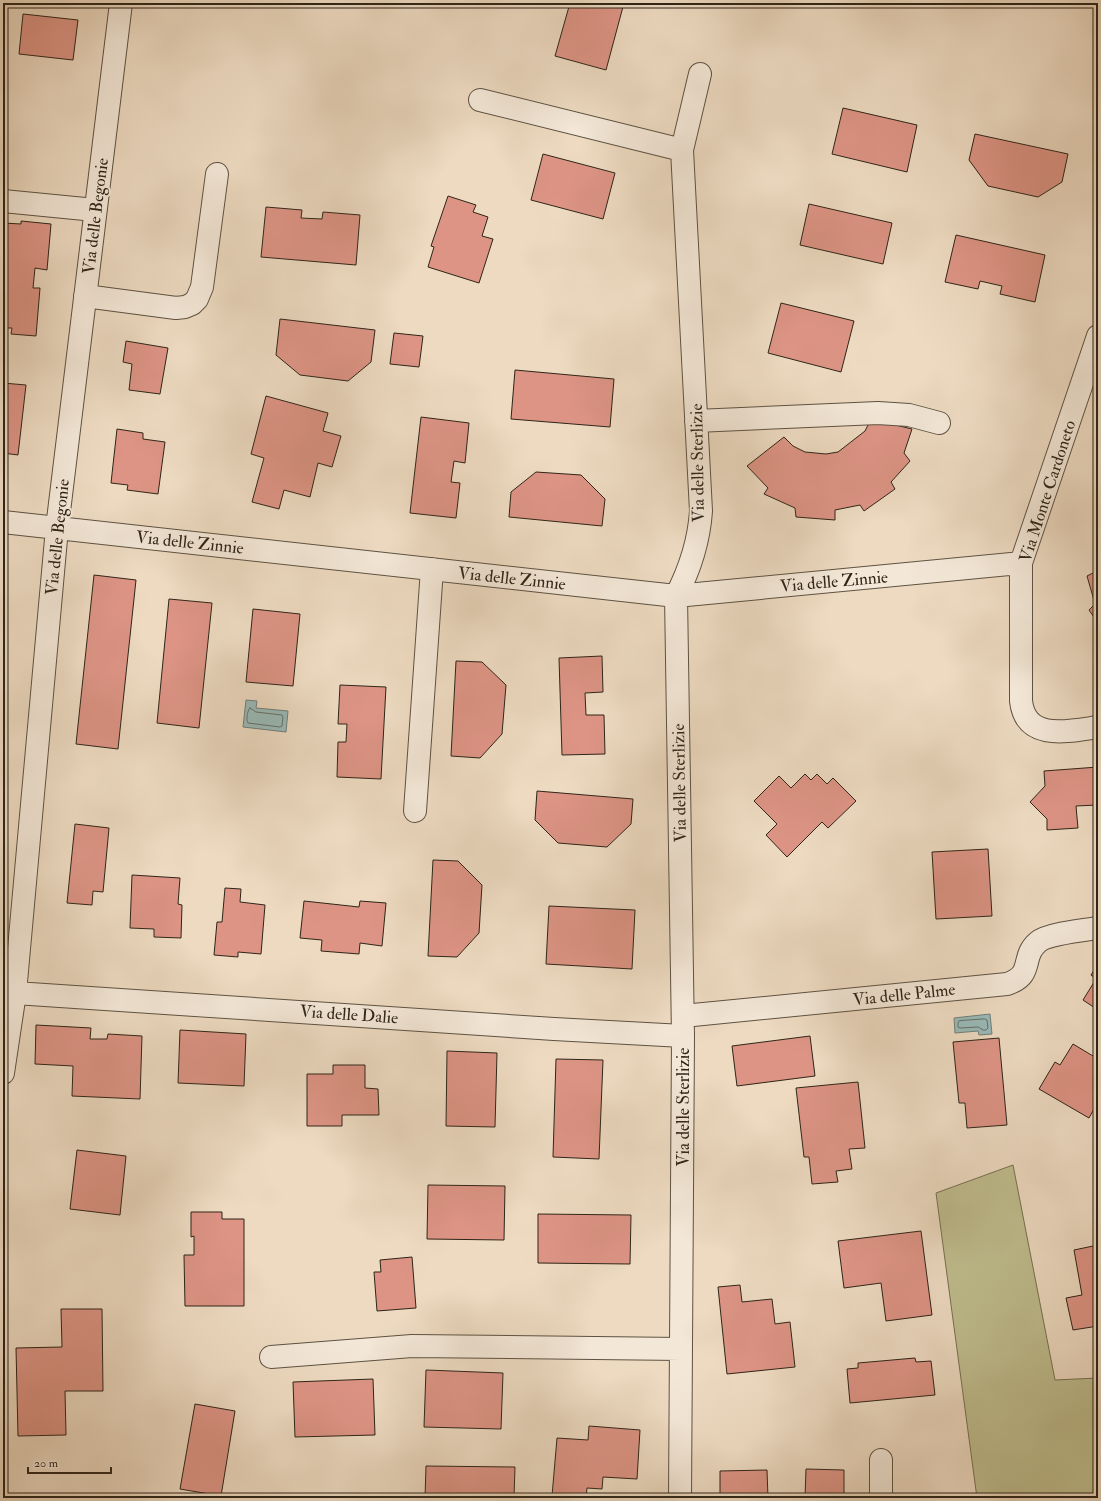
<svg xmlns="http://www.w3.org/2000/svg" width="1101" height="1501" font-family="'IM FELL Double Pica',serif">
<rect width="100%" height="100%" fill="#eddac1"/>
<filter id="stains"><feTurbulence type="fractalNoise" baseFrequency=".005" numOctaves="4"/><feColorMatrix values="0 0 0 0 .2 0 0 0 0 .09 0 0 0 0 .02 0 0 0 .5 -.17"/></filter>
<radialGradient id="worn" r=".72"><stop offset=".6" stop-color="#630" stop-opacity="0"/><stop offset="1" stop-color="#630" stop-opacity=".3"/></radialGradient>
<path fill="#bfbd8e" stroke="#767153" d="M1013,1165l42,215 43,-2v120h-121l-41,-305z"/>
<path fill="#9abab9" stroke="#6f7e79" d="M246,700l11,1 -1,7 32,3 -2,21 -43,-5z
M990,1014l2,20 -13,1 -1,-4 -23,2 -1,-15z"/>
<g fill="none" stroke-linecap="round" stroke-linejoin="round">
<path stroke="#647068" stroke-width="1" d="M250,708l6,4 26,3 1,2 -1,9 -2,1 -32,-4c-2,-3 -1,-12 2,-15z
M985,1019l2,1 1,8 -2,2h-3l-5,-3 -18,1 -2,-1v-4l1,-2z"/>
</g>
<path fill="#dd9485" stroke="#2e2518" d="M570,3h54l-18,67 -51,-14z
M23,14l55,6 -5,40 -54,-6z
M843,108l74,17 -10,47 -75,-18z
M975,134l93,20 -6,28 -24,15 -50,-11 -19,-26z
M543,154l72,19 -12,46 -72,-19z
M448,196l28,9 -3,7 15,5 -6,19 11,3 -14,44 -51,-16 6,-20 -3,-1z
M809,204l83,19 -9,41 -83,-19z
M266,207l36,3 -1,8 21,1 1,-7 37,3 -4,50 -95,-8z
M21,221l30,3 -4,46 -12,-2 -2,20h7l-4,48 -25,-2 1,-6h-9v-105l18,1z
M956,235l89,20 -10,47 -35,-8 2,-8 -22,-5 -2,8 -33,-7z
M781,303l73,18 -13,51 -73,-19z
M280,319l95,11 -4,32 -23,19 -48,-6 -24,-20z
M394,333l29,3 -4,31 -29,-3z
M126,341l42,7 -8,46 -31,-4 3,-26 -9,-2z
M515,370l99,9 -4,48 -99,-8z
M3,383l23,2 -8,70 -15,-2z
M266,396l62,17 -5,18 18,5 -9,31 -14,-4 -8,34 -26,-7 -5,19 -27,-7 12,-44 -13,-4z
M421,417l48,6 -4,40 -11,-2 -3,21 9,1 -4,35 -46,-5z
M871,419l41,10 -8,24 6,8 -19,21 4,7 -31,22 -4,-6 -25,5v10l-39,-3 -1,-9 -31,-14 4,-6 -21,-22 37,-29 9,9 12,6 21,2 12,-2 27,-21z
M117,429l26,4v6l22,3 -7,52 -31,-4 1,-5 -17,-2z
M536,472l45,3 24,24 -3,27 -93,-9 2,-25z
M1098,547v76l-9,-13 6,-6 -8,-28 8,-4z
M94,575l42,5 -18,169 -42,-5z
M169,599l43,4 -13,125 -42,-5z
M253,609l47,5 -7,72 -47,-4z
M602,656l1,36 -18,1 1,22h18l1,39 -43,1 -3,-97z
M456,661l26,1 24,23 -4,49 -22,24 -29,-2z
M340,685l46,2 -5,92 -44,-2 1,-35h8l1,-18h-9z
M1098,767v38l-22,1 2,22 -31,2v-11l-17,-17 15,-16 -1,-15z
M805,774l6,6 6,-6 10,10 6,-6 23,23 -28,27 -6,-6 -35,35 -21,-22 11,-11 -23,-23 25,-25 12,12z
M537,791l96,8 -2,25 -24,23 -49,-4 -23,-23z
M75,824l34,4 -6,64 -10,-1 -1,14 -25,-2z
M988,849l4,67 -56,3 -4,-67z
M433,860l25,1 24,24 -3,48 -22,24 -29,-1z
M132,875l48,3 -2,26 4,1 -1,33 -27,-1v-8l-24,-1z
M225,888l16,1 -1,13 25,3 -4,49 -23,-2v5l-24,-2 3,-33h5z
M304,901l55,6 1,-6 26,2 -4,43 -22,-3 -1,11 -38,-3 1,-11 -22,-2z
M549,906l86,4 -3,59 -86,-5z
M1098,964v46l-15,-10 13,-21 -5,-4z
M36,1025l55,3 -1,11h17l1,-5 34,2 -2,63 -68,-3 1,-30 -38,-2z
M180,1030l66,4 -2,52 -66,-3z
M810,1036l5,40 -78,10 -5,-40z
M999,1038l8,87 -40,3 -2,-25h-6l-6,-61z
M1073,1044l25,15v43l-9,16 -50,-29 16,-27 5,3z
M447,1051l50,2 -2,74 -49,-1z
M556,1059l47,1 -4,99 -46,-2z
M333,1065h32v23l13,1 1,26h-37v11h-35v-52h26z
M858,1082l7,66 -16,1 3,20 -16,2 2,11 -26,2 -3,-27h-5l-8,-69z
M77,1150l49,6 -6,59 -50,-6z
M428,1185l77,1 -1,54 -77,-1z
M191,1212h31v7h22v87h-59l-1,-51h10v-19l-3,1z
M538,1214l93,1 -1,49 -92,-1z
M921,1231l11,84 -46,6 -5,-38 -37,5 -6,-47z
M1098,1245v81l-25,4 -7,-32 16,-3 -8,-45z
M412,1257l4,51 -39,3 -3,-39h7l-1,-12z
M740,1285l2,17 30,-3 3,25 15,-2 5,45 -68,7 -9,-87z
M61,1309h41l1,82h-38l1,44 -48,1 -2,-88 46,-1z
M915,1358l1,4 15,-1 4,34 -85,8 -3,-34 11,-1v-5z
M426,1370l77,3 -2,56 -77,-2z
M373,1379l2,56 -80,2 -2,-55z
M195,1404l40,7 -14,85 -41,-7z
M589,1426l51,4 -3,49 -34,-2 -1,12 -15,-1 -1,10 -34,-2 5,-58 31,2z
M426,1466l89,1 -1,31h-89z
M806,1469l38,1v28h-39z
M767,1470l1,28h-48v-27z"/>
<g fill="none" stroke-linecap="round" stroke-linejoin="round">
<defs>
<path id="minor" d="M480,100l202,50
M3,201l92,9
M85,296l91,12 9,-1 7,-3 5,-5 5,-12 15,-113
M1098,336l-77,227v138c5,41 48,30 77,26
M696,421l182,-8 31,2 30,8
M3,522l673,74 345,-33
M415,811l17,-242
M15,993l539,36 129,7
M683,1016l324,-32c28,-9 13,-27 31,-42 9,-8 46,-12 60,-14
M3,1073l12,-80 42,-465 64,-525
M271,1357l141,-11 269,3
M881,1460v38
M680,1498l3,-462 -7,-440c14,-27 23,-55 25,-85l-19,-361 18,-76"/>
</defs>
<use href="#minor" stroke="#5e5242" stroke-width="24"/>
<use href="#minor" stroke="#f3e7d7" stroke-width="22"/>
</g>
<g text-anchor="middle" stroke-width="4" stroke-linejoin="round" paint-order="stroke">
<g font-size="17" fill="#2e2518" stroke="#f3e7d7">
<text transform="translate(95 216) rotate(-83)" y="6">Via delle Begonie</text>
<text transform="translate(697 463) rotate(-91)" y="6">Via delle Sterlizie</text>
<text transform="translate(1047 491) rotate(-72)" y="6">Via Monte Cardoneto</text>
<text transform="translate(57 537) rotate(-84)" y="6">Via delle Begonie</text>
<text transform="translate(190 542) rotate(6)" y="6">Via delle Zinnie</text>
<text transform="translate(512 578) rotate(6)" y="6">Via delle Zinnie</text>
<text transform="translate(834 581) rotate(-5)" y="6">Via delle Zinnie</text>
<text transform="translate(679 783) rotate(-91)" y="6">Via delle Sterlizie</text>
<text transform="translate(904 994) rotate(-6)" y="6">Via delle Palme</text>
<text transform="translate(349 1014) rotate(4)" y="6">Via delle Dalie</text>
<text transform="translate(683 1107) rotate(-90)" y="6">Via delle Sterlizie</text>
</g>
</g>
<rect width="1101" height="1501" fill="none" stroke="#eddac1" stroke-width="16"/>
<rect x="4" y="4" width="1093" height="1493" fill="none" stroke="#2e2518" stroke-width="2"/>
<rect x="8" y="8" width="1085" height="1485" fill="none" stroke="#2e2518"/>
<path d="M28 1467v6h83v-6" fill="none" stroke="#2e2518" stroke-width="2"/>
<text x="34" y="1467" font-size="12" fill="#2e2518" stroke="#f3e7d7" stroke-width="3" paint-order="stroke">20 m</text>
<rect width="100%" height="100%" filter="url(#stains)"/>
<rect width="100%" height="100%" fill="url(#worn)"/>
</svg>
